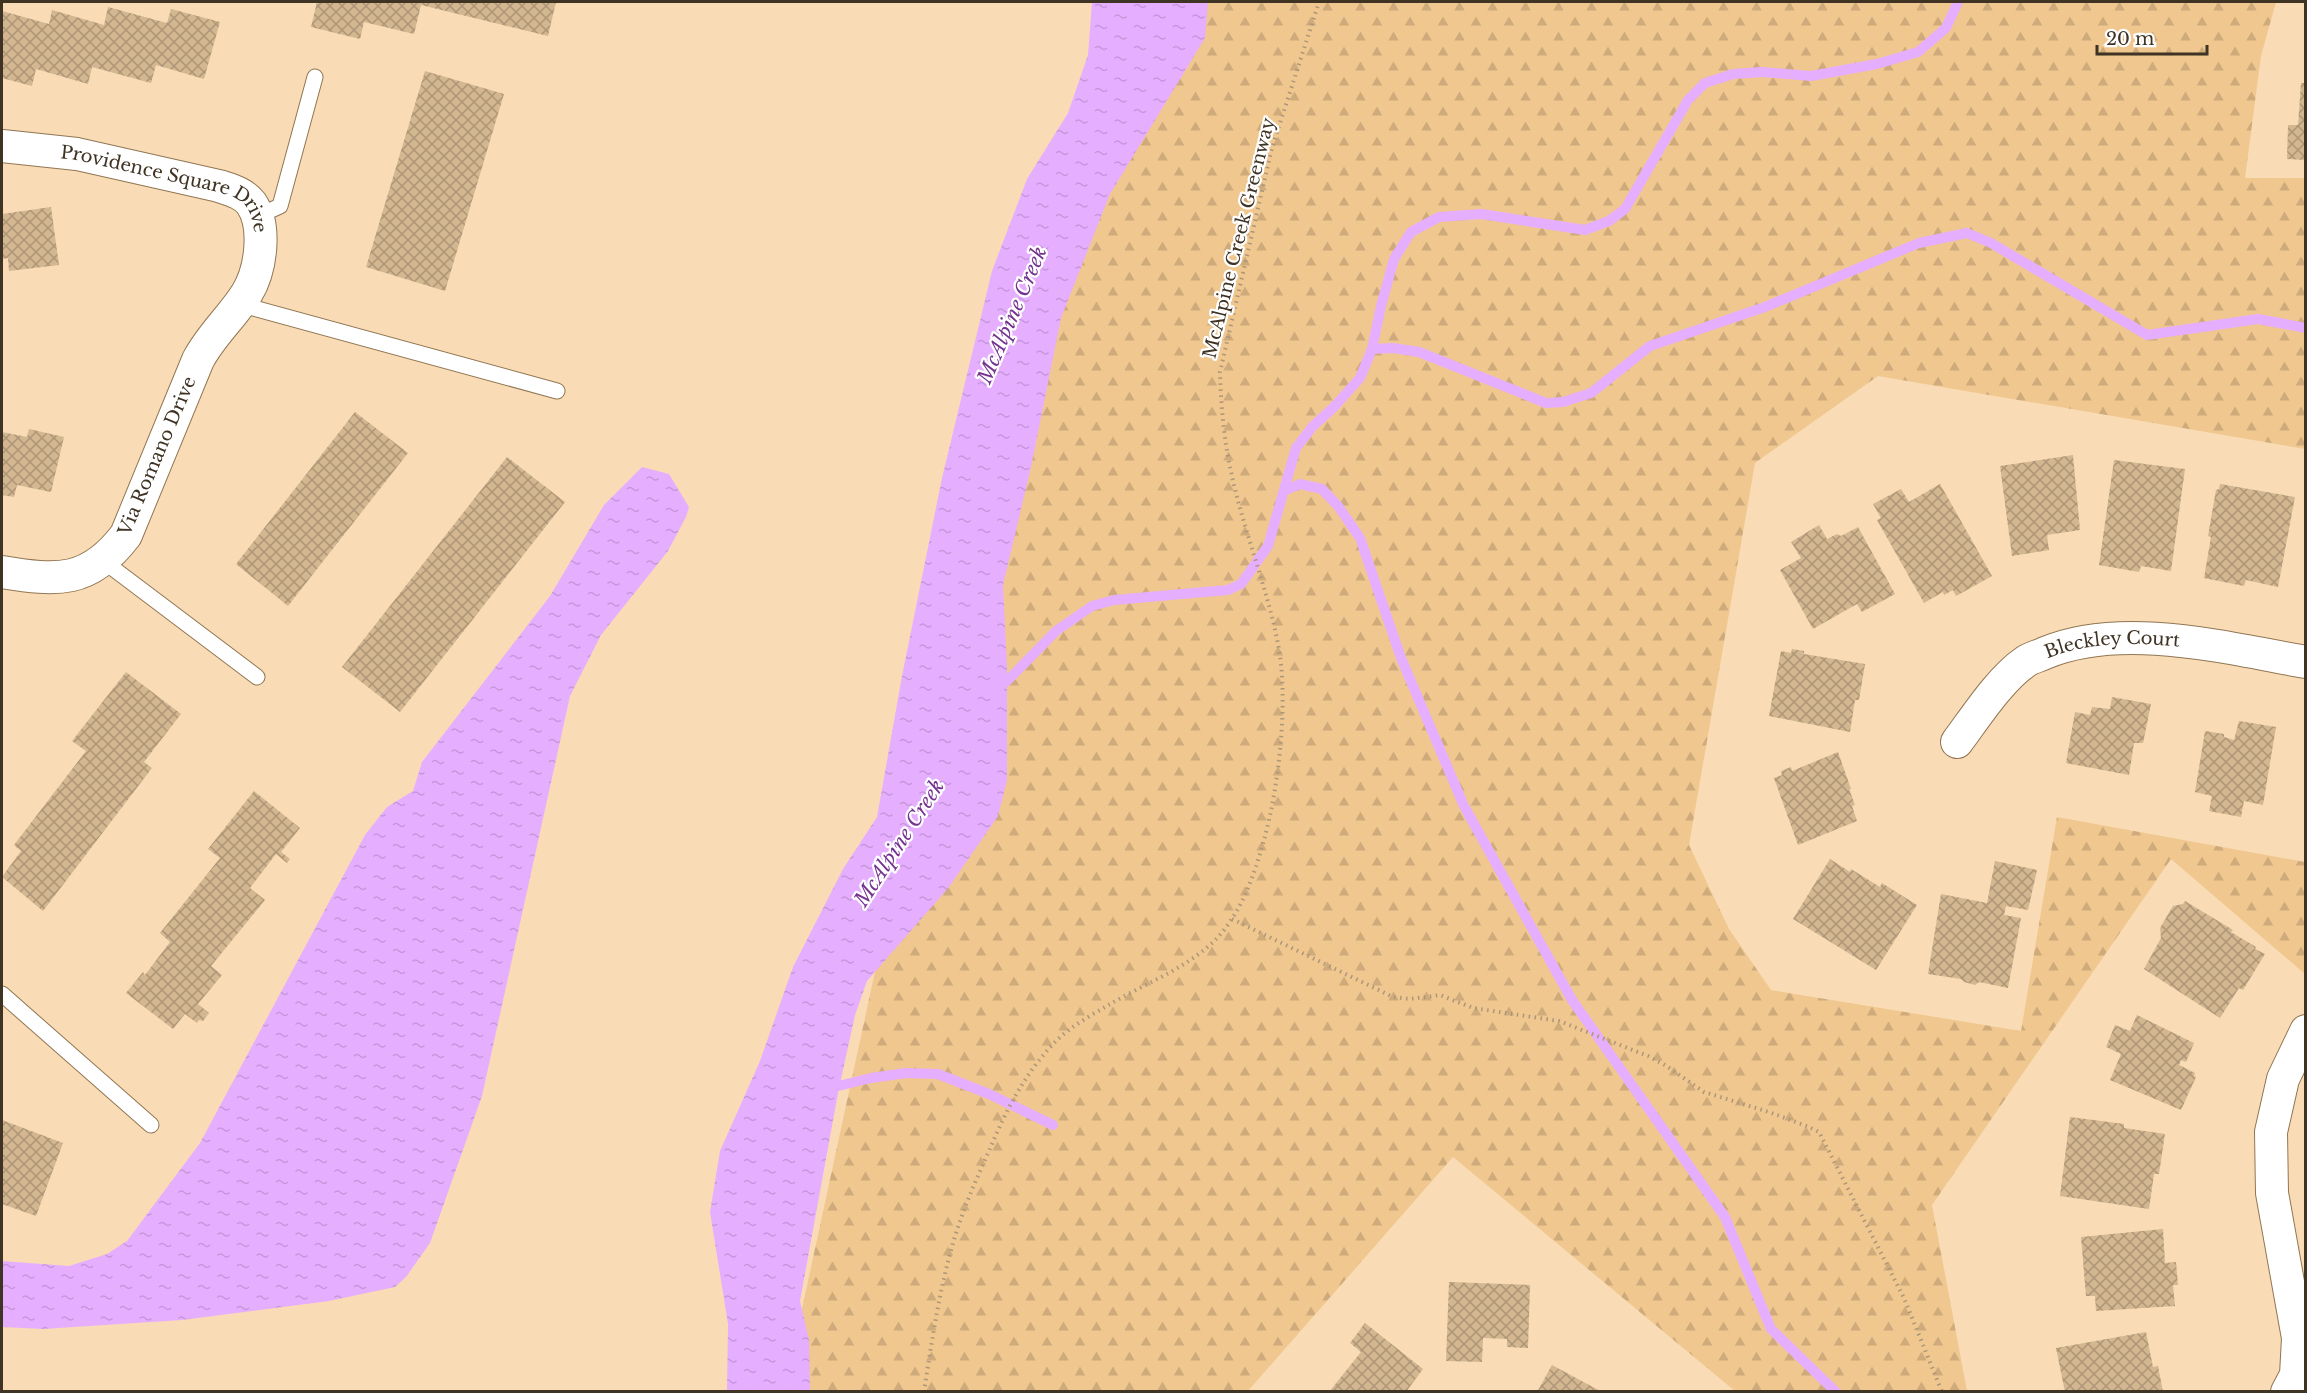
<svg xmlns="http://www.w3.org/2000/svg" width="2307" height="1393" font-family="'Libre Baskerville',serif">
<defs>
<pattern id="forest-firs" width="22" height="20" patternUnits="userSpaceOnUse" patternTransform="scale(1.5)"><rect width="22" height="20" fill="#f0c78f"/><path d="M5 1l3.5 6h-7zM16 11l3.5 6h-7z" fill="#cfab7b"/></pattern>
<pattern id="water-ripples" width="26" height="14" patternUnits="userSpaceOnUse" patternTransform="scale(1.5)"><rect width="26" height="14" fill="#e6aeff"/><path d="M2 4q2-2 4 0t4 0M15 11q2-2 4 0t4 0" fill="none" stroke="#c696da"/></pattern>
<pattern id="building-cross-hatch" width="8" height="8" patternUnits="userSpaceOnUse" patternTransform="scale(1.5)"><rect width="8" height="8" fill="#d3b791"/><path d="M0 0l8 8M0 8l8-8" fill="none" stroke="#ad9576"/></pattern>
</defs>
<rect width="100%" height="100%" fill="#f9dcb5"/>
<path fill="url(#forest-firs)" d="M1107,2h1169l-15,54 -16,122h60v271l-427,-73 -123,87 -66,382 40,84 42,61 250,41 36,-214 248,45v112l-134,-115 -239,346 35,186h-232l-282,-234 -205,234 -464,1 190,-878z"/>
<path fill="url(#water-ripples)" d="M1092,2h116l-3,36 -95,156 -49,124 -30,149 -28,118 4,82v113l-9,36 -49,71 -82,94 -12,34 -17,78 -38,208 9,39 1,51h-83l1,-67 -18,-112 10,-61 40,-90 33,-94 50,-98 34,-52 25,-141 40,-198 50,-207 35,-92 41,-66 20,-58z
M642,467l27,7 20,33 -3,10 -18,34 -67,84 -31,61 -88,400 -52,147 -24,34 -11,10 -66,14 -147,19 -139,9 -41,-2v-66l67,5 38,-12 20,-13 73,-98 165,-308 22,-28 26,-16 9,-29 128,-166 54,-91z"/>
<g fill="none" stroke-linecap="round" stroke-linejoin="round">
<path stroke="#e6aeff" stroke-width="10" d="M1372,349l21,-1 26,4 127,51 17,-1 28,-9 59,-47 115,-39 154,-64 48,-10 24,10 156,92 111,-16 48,9
M1286,490l14,-6 22,5 16,17 22,32 41,120 63,148 108,194 153,217 46,112 65,63
M997,688l10,-7 49,-50 36,-25 22,-6 114,-10 13,-6 27,-38 28,-98 17,-22 21,-19 26,-29 12,-29 9,-43 13,-47 17,-27 28,-15 42,-3 104,16 24,-9 16,-12 63,-109 17,-17 28,-9 29,-2 49,4 66,-12 41,-12 28,-24 12,-26
M826,1089l45,-11 35,-5 32,1 51,20 64,31"/>
</g>
<path fill="url(#building-cross-hatch)" d="M317,2h239l-8,34 -127,-31 -7,29 -50,-12 -4,17 -49,-12z
M108,7l59,16 4,-14 49,13 -16,57 -48,-14 -5,18 -59,-16 -4,17 -52,-15 -4,17 -30,-8v-67l47,13 3,-14 52,15z
M425,71l79,23 -59,197 -79,-24z
M2301,83h5v77l-19,-1 1,-34h10z
M51,207l8,58 -50,6 -1,-13 -6,1v-45z
M355,412l53,41 -120,153 -52,-42z
M29,429l35,8 -13,55 -34,-7 -3,12 -12,-2v-63l25,5z
M2073,455l7,75 -33,5 2,15 -37,6 -12,-90z
M507,457l58,45 -165,210 -58,-45z
M2114,460l71,9 -14,102 -30,-5 -2,6 -40,-7z
M1940,484l52,92 -36,20 -3,-6 -9,5 -1,-3 -19,11 -47,-83 4,-2 -8,-14 28,-15 8,13z
M2220,484l75,13 -17,90 -32,-7 -2,6 -40,-8 7,-41 -3,-1 8,-46 3,-1z
M1819,525l8,14 10,-5 4,2 17,-9 37,67 -33,18 -5,-8 -44,25 -33,-59 21,-12 -10,-16z
M1792,649l12,2v3l61,10 -6,36h-4l-5,32 -81,-16 12,-65 10,2z
M126,672l55,42 -37,48 8,6 -109,143 -41,-34 19,-26 -7,-6 72,-94 -14,-10z
M2112,697l39,7 -8,39h-9l-5,32 -63,-12 9,-51 15,3 2,-8 18,2z
M2239,721l37,6 -13,78 -19,-4 -3,16 -32,-6 3,-15 -17,-4 10,-61 19,3v3l10,3z
M1838,752l13,37h-2l6,16 -3,1 5,15 -59,24 -24,-67 8,-3 -1,-4 10,-4 1,4z
M254,791l46,37 -19,24 9,7 -3,4 -11,-9 -26,34 15,12 -54,66 11,9 -24,29 11,9 -6,8 -4,-1 -2,3 -12,-9 -12,15 -47,-36 17,-21 2,3 25,-33 -10,-9 60,-75 -12,-9z
M1830,859l20,13 1,-3 29,18 2,-4 35,22 -41,65 -83,-51z
M1995,861l42,9 -9,40 -22,-4 -2,9 17,3 -13,70 -29,-6 -4,3 -11,-3 -3,-3 -33,-5 13,-80 46,9z
M2185,901l48,29 -2,2 25,15 -1,2 10,5 -22,36 -4,-2 -19,30 -76,-49 17,-31 -1,-10 13,-22 10,-2z
M2137,1015l57,28 -8,19 -5,-2 -2,5 16,8 -1,3 2,1 -15,33 -71,-30 11,-26 -15,-7 9,-22 15,6z
M2070,1117l54,7v4l41,6 -6,40h-5l-5,35 -89,-13z
M2,1120l61,23 -27,73 -34,-12z
M2163,1229l2,34 11,-1 2,23h-5l2,21 -79,5 -1,-15h-9l-5,-59z
M1449,1282l81,3 -2,63 -21,-1v-8l-24,-1 -1,24 -36,-1z
M1365,1323l58,46 -17,23h-77l32,-40 -11,-9z
M2146,1332l7,35 5,-1 5,26h-98l-9,-44z
M1552,1365l50,27h-65z"/>
<g fill="none" stroke-linecap="round" stroke-linejoin="round">
<defs>
<path id="service" d="M258,216l22,-10 35,-129
M239,304l318,87
M102,560l155,117
M2,994l149,131"/>
<g id="minor">
<path id="s1" d="M2,146l75,8 142,32c12,4 24,7 32,17 16,23 10,67 -4,90 -14,23 -36,42 -49,67l-72,175c-37,49 -69,46 -124,37"/>
<path id="s2" d="M1957,742c18,-24 43,-63 68,-80 5,-4 14,-6 20,-9 77,-32 181,-5 261,9"/>
<path d="M2287,1392l9,-17 2,-37 -26,-145 -1,-61 12,-53 23,-48"/>
</g>
</defs>
<use href="#service" stroke="#907653" stroke-width="17"/>
<use href="#minor" stroke="#907653" stroke-width="34"/>
<path stroke="#ac9679" stroke-width="4" stroke-dasharray="1.5 4.5" stroke-linecap="butt" d="M1232,919l161,78 17,2 30,-4 33,13 86,13 89,35 17,9 39,27 65,20 40,15 10,5 85,166 38,94
M924,1392c7,-46 14,-93 26,-138 9,-35 24,-70 39,-103 16,-39 36,-78 66,-109 16,-16 38,-28 57,-39 33,-19 72,-34 100,-60 28,-26 42,-67 52,-103 15,-54 25,-141 14,-196 -11,-57 -34,-112 -46,-168 -8,-34 -11,-70 -12,-104l52,-224 47,-146"/>
<use href="#service" stroke="#fff" stroke-width="15"/>
<use href="#minor" stroke="#fff" stroke-width="32"/>
</g>
<g text-anchor="middle" stroke-width="4.5" stroke-linejoin="round" paint-order="stroke">
<g font-size="18" fill="#3f3324" stroke="#fff">
<text dy="6" stroke="none"><textPath href="#s1" startOffset="174">Providence Square Drive</textPath></text>
<text transform="translate(1239 238) rotate(-76)" y="6">McAlpine Creek Greenway</text>
<text transform="translate(157 456) rotate(-67)" y="6">Via Romano Drive</text>
<text dy="6" stroke="none"><textPath href="#s2" startOffset="196">Bleckley Court</textPath></text>
</g>
<g font-size="20" font-style="italic" fill="#753390" stroke="#fff">
<text transform="translate(1012 315) rotate(-67)" y="7">McAlpine Creek</text>
<text transform="translate(899 843) rotate(-57)" y="7">McAlpine Creek</text>
</g>
</g>
<rect width="2307" height="1393" fill="none" stroke="#3f3324" stroke-width="6"/>
<path d="M2097 45v9h110v-9" fill="none" stroke="#3f3324" stroke-width="3"/>
<text x="2106" y="45" font-size="18" fill="#3f3324" stroke="#ffffff" stroke-width="4.5" paint-order="stroke">20 m</text>
</svg>
